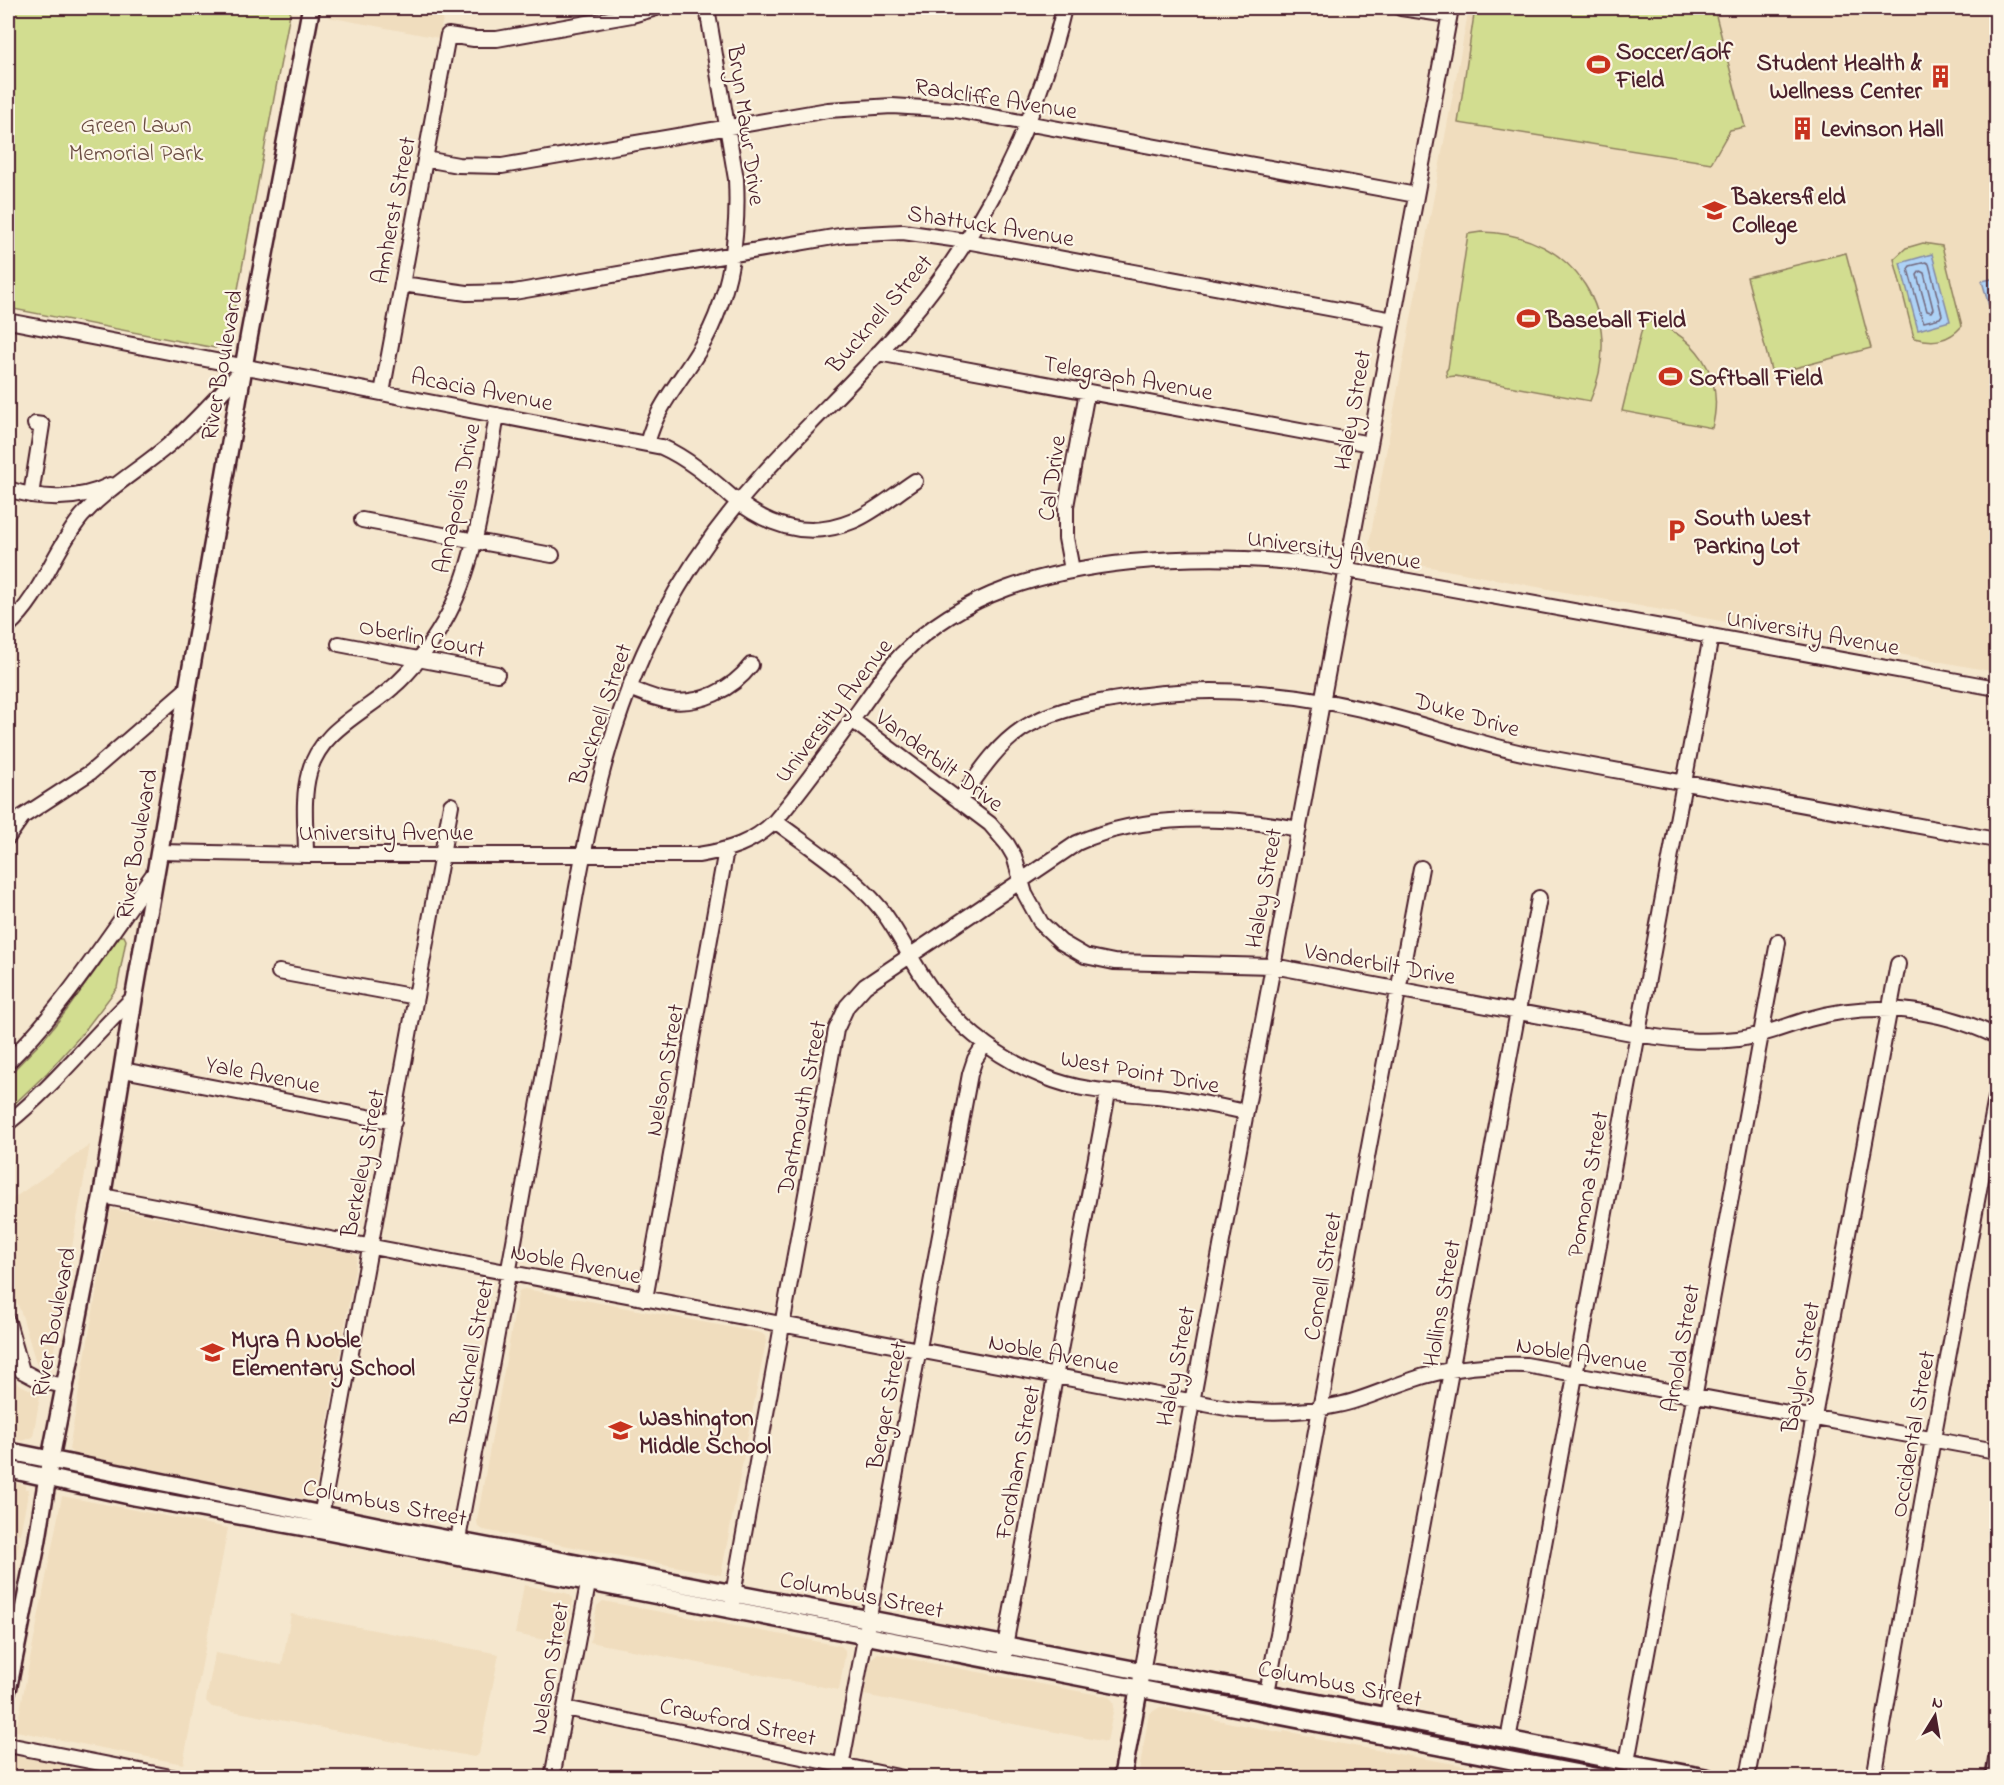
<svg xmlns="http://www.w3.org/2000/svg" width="2004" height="1785" font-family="'Indie Flower',sans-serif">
<rect width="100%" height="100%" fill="#f5e7ce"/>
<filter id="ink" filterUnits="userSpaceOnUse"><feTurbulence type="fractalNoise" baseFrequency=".0167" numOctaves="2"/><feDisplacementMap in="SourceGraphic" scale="12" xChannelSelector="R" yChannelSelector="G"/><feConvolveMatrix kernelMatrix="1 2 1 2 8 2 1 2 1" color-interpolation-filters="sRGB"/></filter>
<g filter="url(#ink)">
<path fill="#f0ddbe" d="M330,8h115l-6,30 -111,-21z
M1469,8h527v664l-620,-115 -7,-13z
M90,1145l-38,216 -5,6 -6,1 -5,-5 -14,-48 -14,-35v-78z
M111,1209l241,44 4,2 1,3 -42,234 -10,7 -231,-44 -5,-6z
M525,1289l236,44 4,3 1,5 -45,234 -237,-45 -6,-3 -1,-7 41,-226 2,-4z
M8,1376h3l7,8 20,9 2,3 -7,41 -10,4 -15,-4z
M8,1481l17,4v4h4l-9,45 -12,-3z
M62,1496l166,32 -45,236 -167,-33z
M8,1540l11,2 -11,58z
M524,1585l42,8 5,3 2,6 -8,42 -50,-10z
M603,1601l238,45 4,4v5l-6,35 -249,-48 7,-36z
M291,1614l208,40 -20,100 -5,3 -262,-50 -6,-6 9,-48 67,12z
M878,1653l231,44 4,4 1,6 -7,35 -243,-47 7,-36z
M1160,1707l52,10v2l71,14 1,-2 31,6v2l212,38h-389l11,-63z
M11,1755l57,11 -2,11h-58z"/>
<path fill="#d2dd90" stroke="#8e7e5e" stroke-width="1.5" d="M8,8h283l-62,329 -14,11 -207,-40z
M1475,8h239l31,119 -15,3 -19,33 -253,-40z
M1481,232c95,1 146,84 109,169l-135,-25 -8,1 -1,-6 2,-3 20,-134z
M1923,243l19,3 20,80c-14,16 -29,17 -48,12l-20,-79 12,-11z
M1846,253l25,95 -99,26 -25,-97z
M1644,320c51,13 82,54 68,108l-90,-17z
M120,936h4l2,4 -9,48 -35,46 -35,39 -39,37v-34l35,-36 24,-30z"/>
<path fill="#add2f6" stroke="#858aa5" stroke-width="1.5" d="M1932,254l18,67 -32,9 -18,-67z
M1996,278v26l-7,2 -7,-25z"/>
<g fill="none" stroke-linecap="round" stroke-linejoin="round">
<path stroke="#72677c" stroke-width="1.5" d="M1926,262l3,2 13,51 -2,3 -16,4 -2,-3 -14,-50 2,-3z
M1920,271l4,2 9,36 -2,3 -4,-1 -10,-36z"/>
<defs>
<path id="minor" d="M1401,8l48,7
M425,159l33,6 44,1 326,-56 64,-4 64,4 460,85
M402,284l65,9 47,-1 331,-57 58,-3 63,9 427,79
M8,321l654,126c27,12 49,32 71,51 36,29 75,42 120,23 22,-9 42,-27 62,-40
M878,353l492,91
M382,393l66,-358 26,4h23l135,-24 24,-7
M647,444c10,-39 31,-59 51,-92 32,-52 41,-113 38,-173l-29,-171
M8,489c33,11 70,12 102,-4
M31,495l11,-70 -7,-1
M362,520l190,35
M1072,570l-6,-32v-32l21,-114
M8,626c34,-30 45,-75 74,-110 26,-29 59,-47 89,-73 26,-23 50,-50 74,-76
M339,644l158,30
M629,688c13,5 26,11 40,13 31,4 63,-11 82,-36
M852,720l138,104 17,20 7,12 11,38 16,29 20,19 24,14 29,6 159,4 364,68c35,6 66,9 101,5 25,-3 47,-13 71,-20 63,-18 128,-11 187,17
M959,801c19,-26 36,-54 63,-72 27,-17 59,-24 90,-29 95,-18 195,-8 288,19 43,12 84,26 127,35l469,86
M775,821c36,27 76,52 105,87 16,20 27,44 41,66 29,47 73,83 124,103 36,15 73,15 112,19 30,3 60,10 89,16
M8,837l14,-20 69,-45 98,-85
M159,852l147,3h392c31,-5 55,-12 77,-34 30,-35 57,-74 85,-112 13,-18 26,-38 41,-54 62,-63 145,-84 230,-93 64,-6 126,-5 190,3l675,123
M306,855c0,-26 -4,-57 3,-82 11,-43 54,-59 84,-86 21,-18 37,-41 51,-65 34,-58 41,-140 53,-207
M279,972l137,25
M8,1062c57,-56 100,-126 147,-190
M123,1070l271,52
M8,1123c46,-37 83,-85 126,-126
M102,1196l1135,214c34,3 67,3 101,-5 26,-5 49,-17 74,-25 38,-13 75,-16 114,-15l470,86
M645,1299l81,-449
M8,1322l14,49 19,10 24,5
M320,1522l131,-717
M456,1552c10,-62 23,-124 35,-185 17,-92 34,-185 50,-277 10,-56 20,-113 30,-169 18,-104 39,-206 89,-301 28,-53 63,-102 103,-146 46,-51 96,-97 141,-149 78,-91 133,-201 160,-317
M733,1603v-9l103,-564 11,-24 18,-20 212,-143c66,-30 152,-27 222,-14
M8,1617l13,3
M1005,1663v-17l103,-553
M1139,1688l312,-1680
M1267,1693l154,-825
M565,1708l338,70
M1387,1716l152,-818
M1508,1740l203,-1104
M8,1745l168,33
M1627,1762l151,-820
M552,1778l38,-205
M839,1778l131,-704 5,-15 10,-15
M1747,1778l151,-814
M1874,1778l59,-339 63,-341
M1993,1778l3,-19"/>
<path id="major" d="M8,1451l381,77 752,143 67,11 500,96
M8,1469l128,28 183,33 1283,248
M8,1688l29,-146 13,-81 52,-265 32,-199 115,-661 62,-328
M1122,1778l17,-90"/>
</defs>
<use href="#minor" stroke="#4a1f2b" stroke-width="18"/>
<use href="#major" stroke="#4a1f2b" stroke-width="21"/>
<use href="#minor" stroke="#fcf5e5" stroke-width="14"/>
<use href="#major" stroke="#fcf5e5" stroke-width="16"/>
</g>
</g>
<defs>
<symbol id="stadium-bare" viewBox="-9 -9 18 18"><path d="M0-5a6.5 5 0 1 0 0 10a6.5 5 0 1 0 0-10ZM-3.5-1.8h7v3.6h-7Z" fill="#c8321e" stroke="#fcf5e5" stroke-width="2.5" paint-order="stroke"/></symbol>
<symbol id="building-bare" viewBox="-9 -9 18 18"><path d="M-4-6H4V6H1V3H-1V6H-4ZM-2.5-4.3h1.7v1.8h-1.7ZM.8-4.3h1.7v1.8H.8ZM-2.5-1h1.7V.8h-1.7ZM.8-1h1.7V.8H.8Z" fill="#c8321e" stroke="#fcf5e5" stroke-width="2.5" paint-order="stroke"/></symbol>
<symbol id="university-bare" viewBox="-9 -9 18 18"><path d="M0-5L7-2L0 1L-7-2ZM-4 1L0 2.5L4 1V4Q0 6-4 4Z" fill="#c8321e" stroke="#fcf5e5" stroke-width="2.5" paint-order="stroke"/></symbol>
<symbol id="parking-bare" viewBox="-9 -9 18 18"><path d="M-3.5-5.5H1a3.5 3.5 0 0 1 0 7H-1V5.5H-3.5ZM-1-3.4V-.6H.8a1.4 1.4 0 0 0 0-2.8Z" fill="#c8321e" stroke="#fcf5e5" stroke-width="2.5" paint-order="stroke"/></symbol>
<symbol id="school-bare" viewBox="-9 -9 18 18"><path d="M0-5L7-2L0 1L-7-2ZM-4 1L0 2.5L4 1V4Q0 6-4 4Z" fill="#c8321e" stroke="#fcf5e5" stroke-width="2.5" paint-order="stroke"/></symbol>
</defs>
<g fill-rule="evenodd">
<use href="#stadium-bare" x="1582" y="48" width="33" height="33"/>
<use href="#building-bare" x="1924" y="60" width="33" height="33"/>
<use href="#building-bare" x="1786" y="112" width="33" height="33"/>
<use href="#university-bare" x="1698" y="194" width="33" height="33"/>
<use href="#stadium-bare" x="1512" y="302" width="33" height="33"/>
<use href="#stadium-bare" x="1654" y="360" width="33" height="33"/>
<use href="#parking-bare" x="1660" y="514" width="33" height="33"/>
<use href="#school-bare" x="196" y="1336" width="33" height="33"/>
<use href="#school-bare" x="604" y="1414" width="33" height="33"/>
</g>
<g text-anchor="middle" stroke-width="4.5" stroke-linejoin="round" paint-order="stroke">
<g font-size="24" font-weight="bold" fill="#4a1f2b" stroke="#fcf5e5" text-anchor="start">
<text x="1616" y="59">Soccer/Golf<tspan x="1616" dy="28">Field</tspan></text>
<text x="1922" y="70" text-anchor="end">Student Health &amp;<tspan x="1922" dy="28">Wellness Center</tspan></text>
<text x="1821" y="136">Levinson Hall</text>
<text x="1732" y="204">Bakersfield<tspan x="1732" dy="28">College</tspan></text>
<text x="1546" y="327">Baseball Field</text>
<text x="1689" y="385">Softball Field</text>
<text x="1694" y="525">South West<tspan x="1694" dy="28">Parking Lot</tspan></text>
<text x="231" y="1347">Myra A Noble<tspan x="231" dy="28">Elementary School</tspan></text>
<text x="639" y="1425">Washington<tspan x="639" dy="28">Middle School</tspan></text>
</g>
<g font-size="24" fill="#4a1f2b" stroke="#fcf5e5">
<text transform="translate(996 98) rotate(9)" y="8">Radcliffe Avenue</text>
<text transform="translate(747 125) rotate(82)" y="8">Bryn Mawr Drive</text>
<text transform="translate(393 210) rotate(-79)" y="8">Amherst Street</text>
<text transform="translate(991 225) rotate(9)" y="8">Shattuck Avenue</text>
<text transform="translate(879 313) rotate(-49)" y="8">Bucknell Street</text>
<text transform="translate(221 365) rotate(-80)" y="8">River Boulevard</text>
<text transform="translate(1128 377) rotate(10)" y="8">Telegraph Avenue</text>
<text transform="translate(482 389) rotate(11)" y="8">Acacia Avenue</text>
<text transform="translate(1352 410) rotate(-80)" y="8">Haley Street</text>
<text transform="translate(1051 478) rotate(-82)" y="8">Cal Drive</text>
<text transform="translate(456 498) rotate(-78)" y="8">Annapolis Drive</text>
<text transform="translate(1334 549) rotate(8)" y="8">University Avenue</text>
<text transform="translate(1813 632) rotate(10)" y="8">University Avenue</text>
<text transform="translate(422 637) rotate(11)" y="8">Oberlin Court</text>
<text transform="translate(833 710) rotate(-52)" y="8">University Avenue</text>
<text transform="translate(600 714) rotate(-71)" y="8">Bucknell Street</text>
<text transform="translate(1467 714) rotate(16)" y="8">Duke Drive</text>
<text transform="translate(940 760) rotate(37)" y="8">Vanderbilt Drive</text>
<text x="386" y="840">University Avenue</text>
<text transform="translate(136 844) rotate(-80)" y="8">River Boulevard</text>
<text transform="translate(1263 888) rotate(-80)" y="8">Haley Street</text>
<text transform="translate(1380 963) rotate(10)" y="8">Vanderbilt Drive</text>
<text transform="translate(664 1070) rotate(-80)" y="8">Nelson Street</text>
<text transform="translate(1140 1071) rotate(10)" y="8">West Point Drive</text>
<text transform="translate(263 1074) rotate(11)" y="8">Yale Avenue</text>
<text transform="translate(801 1107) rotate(-79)" y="8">Dartmouth Street</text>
<text transform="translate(362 1163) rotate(-79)" y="8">Berkeley Street</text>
<text transform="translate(1587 1184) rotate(-80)" y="8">Pomona Street</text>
<text transform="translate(576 1263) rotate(11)" y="8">Noble Avenue</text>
<text transform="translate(1322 1276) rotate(-80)" y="8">Cornell Street</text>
<text transform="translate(1441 1303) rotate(-80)" y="8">Hollins Street</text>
<text transform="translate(53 1322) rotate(-79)" y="8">River Boulevard</text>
<text transform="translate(1680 1348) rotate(-80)" y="8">Arnold Street</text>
<text transform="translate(471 1352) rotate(-79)" y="8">Bucknell Street</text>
<text transform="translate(1054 1353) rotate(11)" y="8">Noble Avenue</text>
<text transform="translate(1582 1354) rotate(9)" y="8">Noble Avenue</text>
<text transform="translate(1175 1366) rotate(-79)" y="8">Haley Street</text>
<text transform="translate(1800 1367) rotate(-80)" y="8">Baylor Street</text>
<text transform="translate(886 1405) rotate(-79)" y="8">Berger Street</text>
<text transform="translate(1912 1434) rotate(-80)" y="8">Occidental Street</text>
<text transform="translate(1017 1462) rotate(-79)" y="8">Fordham Street</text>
<text transform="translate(385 1502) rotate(11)" y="8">Columbus Street</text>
<text transform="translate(862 1594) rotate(11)" y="8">Columbus Street</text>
<text transform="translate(549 1668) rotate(-80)" y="8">Nelson Street</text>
<text transform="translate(1340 1683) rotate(11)" y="8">Columbus Street</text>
<text transform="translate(738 1721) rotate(12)" y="8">Crawford Street</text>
</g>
<g font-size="24" fill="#6c4e44" stroke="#fcf5e5">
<text x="136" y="132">Green Lawn<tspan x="136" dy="28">Memorial Park</tspan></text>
</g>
</g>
<rect width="2004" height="1785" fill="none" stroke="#fcf5e5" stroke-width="30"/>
<rect x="15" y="15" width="1974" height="1755" fill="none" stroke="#4a1f2b" stroke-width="2" filter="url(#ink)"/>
<g transform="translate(1935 1716) rotate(11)" stroke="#fcf5e5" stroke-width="4.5" paint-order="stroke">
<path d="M0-4.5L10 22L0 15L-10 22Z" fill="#4a1f2b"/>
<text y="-9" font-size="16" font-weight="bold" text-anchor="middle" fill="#4a1f2b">N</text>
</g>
</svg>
